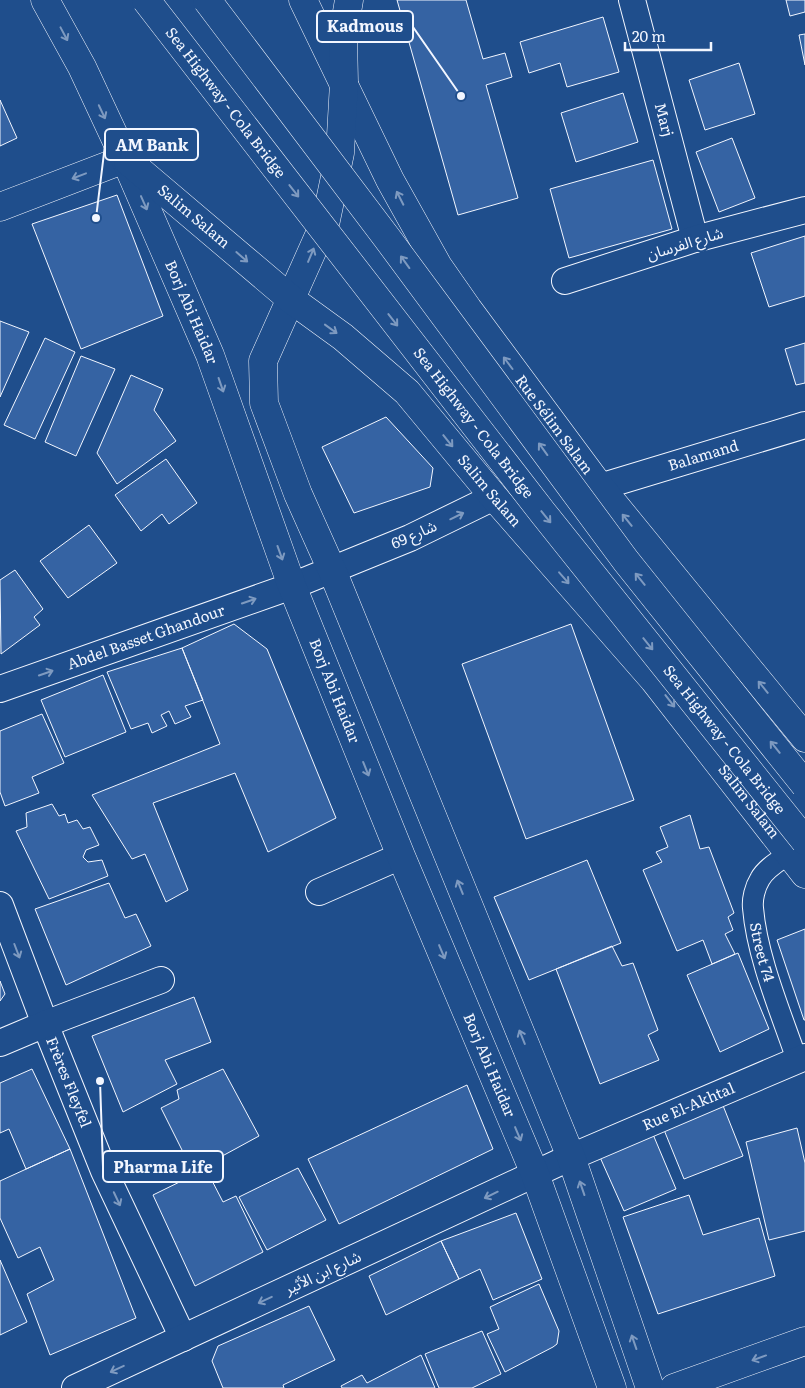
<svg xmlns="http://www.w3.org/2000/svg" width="805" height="1388" font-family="Literata,'Noto Sans Arabic',serif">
<rect width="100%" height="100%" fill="#1f4e8c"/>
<path fill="#3563a3" stroke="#f2f6ff" d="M397,0h69l17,59 22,-6 7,24 -26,8 32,113 -60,17z
M786,0h19v12l-15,4z
M603,17l16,55 -52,15 -7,-24 -31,10 -9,-31z
M805,34v31l-6,-30z
M739,63l16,51 -50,16 -16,-50z
M623,93l15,49 -62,20 -15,-49z
M0,100l17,38 -17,8z
M732,138l23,60 -36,14 -23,-60z
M653,160l19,69 -103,29 -19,-69z
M117,195l46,121 -82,33 -49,-125z
M805,236v60l-36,11 -18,-54z
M0,321l29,11 -29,65z
M45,338l30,14 -40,87 -31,-14z
M805,343v40l-9,2 -11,-36z
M81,356l34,13 -39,87 -31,-14z
M131,375l32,14 -9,21 22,31 -59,43 -20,-31z
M386,417l47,51 -3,19 -76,26 -32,-66z
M166,459l31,44 -28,21 -7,-10 -21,17 -26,-36z
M89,525l28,38 -49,35 -28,-37z
M15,570l28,39 -9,8 6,8 -39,29 -1,-74z
M234,624l33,25 69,169 -68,34 -33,-79 -82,30 35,87 -22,12 -21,-48 -13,5 -40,-64 128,-51 -38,-96z
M571,624l63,176 -108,39 -64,-175z
M182,648l21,52 -18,6 6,11 -16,7 -6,-13 -8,4 6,11 -15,7 -4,-10 -17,6 -24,-57z
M103,675l23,57 -61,25 -24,-57z
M42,714l22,49 -32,14 7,16 -34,13 -5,-14v-61z
M52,804l7,12 6,-2 3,9 9,-3 6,9 7,-2 9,18 -13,5 -3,7 5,5 14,-2 6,16 -59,23 -33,-68 11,-4 -1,-14z
M690,815l10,34 9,-2 25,66 -6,4 5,13 -8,4 10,20 -23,10 -9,-24 -26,11 -34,-81 19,-8 -6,-10 12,-5 -8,-20z
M587,860l34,83 -92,37 -35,-83z
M109,883l16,35 11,-4 15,32 -85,39 -31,-76z
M805,929v91h-1l-27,-80z
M612,946l10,20 11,-3 25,67 -10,5 11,25 -59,24 -44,-115z
M738,953l31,76 -49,23 -33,-77z
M0,981l5,13 -5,7z
M194,997l17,45 -46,18 12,24 -54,28 -31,-76z
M32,1069l38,80 -44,20 -17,-40 -9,4v-50z
M223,1069l36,67 -66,36 -32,-64 18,-9 -2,-9z
M467,1085l26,64 -154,75 -31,-65z
M722,1103l21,53 -59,23 -22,-54z
M797,1128l8,35v68l-36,9 -23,-98z
M652,1132l24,57 -52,22 -25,-56z
M70,1149l66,169 -86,37 -23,-61 27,-14 -14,-33 -22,11 -18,-40v-37z
M298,1168l28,52 -59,30 -28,-53z
M206,1169l17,33 13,-6 27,56 -68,34 -42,-91z
M689,1195l14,40 56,-17 16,58 -117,38 -35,-97z
M516,1213l26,66 -49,21 -13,-31 -21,10 -18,-38z
M441,1241l18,38 -73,36 -17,-39z
M0,1260l27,62 -27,13z
M539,1284l20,47 -2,13 -4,3 -48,25 -18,-38 12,-5 -9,-22z
M309,1306l26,54 -52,25 1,3h-61l-11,-27 6,-15z
M482,1331l19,43 -29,14h-33l-14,-34z
M421,1355l14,33h-93l-1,-2 21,-11 5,8z"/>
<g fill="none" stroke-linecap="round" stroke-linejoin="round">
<defs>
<g id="pedestrian">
<path id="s1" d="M789,854c-10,7 -23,14 -29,25 -5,8 -8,20 -7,29 4,49 28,105 44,152"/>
</g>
<g id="minor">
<path id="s2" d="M632,0l63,239"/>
<path d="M565,281l130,-42 110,-29"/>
<path id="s3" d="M600,487l205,-62"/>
<path id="s4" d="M0,689l292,-103 118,-48 84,-41"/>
<path d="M319,892l82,-36"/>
<path id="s5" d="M0,905l45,119 59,147 79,167"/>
<path d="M0,1043l45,-19 116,-44"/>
<path id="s6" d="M75,1388l496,-231 234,-100"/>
</g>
<path id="tertiary" d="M0,207l125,-48"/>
<g id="secondary">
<path id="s7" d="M45,0l37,67 43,92 85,196 82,231 109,270 134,318 77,214"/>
<path id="s8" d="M303,0l87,180 48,86 30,43 132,178 205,251"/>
<path d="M349,0l-6,36 1,47 -4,70 -14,67 -63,141 1,42 34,91 34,76 239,587 79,231"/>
<path id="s9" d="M128,161l164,139 51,37 64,55 87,105 160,183 151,194"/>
</g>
<path id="trunk" d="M674,1388l131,-47"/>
</defs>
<use href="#pedestrian" stroke="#f2f6ff" stroke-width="22"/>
<use href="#minor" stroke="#f2f6ff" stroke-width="28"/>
<use href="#tertiary" stroke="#f2f6ff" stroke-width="29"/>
<use href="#secondary" stroke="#f2f6ff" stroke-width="29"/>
<use href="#trunk" stroke="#f2f6ff" stroke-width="29"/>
<use href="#pedestrian" stroke="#1f4e8c" stroke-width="20"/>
<use href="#minor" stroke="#1f4e8c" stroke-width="26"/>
<use href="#tertiary" stroke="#1f4e8c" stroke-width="28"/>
<use href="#secondary" stroke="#1f4e8c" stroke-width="28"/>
<use href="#trunk" stroke="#1f4e8c" stroke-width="28"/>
<defs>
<g id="motorway-bridge">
<path id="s10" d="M146,0l397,513 262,328"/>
<path d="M207,0l180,238 239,323 179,224"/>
</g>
</defs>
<use href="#motorway-bridge" stroke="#f2f6ff" stroke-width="29" stroke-linecap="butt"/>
<use href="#motorway-bridge" stroke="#1f4e8c" stroke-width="28"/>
</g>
<defs><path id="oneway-shaft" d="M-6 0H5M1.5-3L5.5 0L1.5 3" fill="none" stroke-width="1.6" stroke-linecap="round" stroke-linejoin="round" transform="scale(1.25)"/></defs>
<g stroke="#7e9ac0">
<use href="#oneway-shaft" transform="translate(64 34) rotate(62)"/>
<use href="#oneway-shaft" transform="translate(102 112) rotate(65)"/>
<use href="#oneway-shaft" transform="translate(79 176) rotate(159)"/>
<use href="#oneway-shaft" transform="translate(294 191) rotate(52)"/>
<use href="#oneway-shaft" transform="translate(400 198) rotate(-117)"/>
<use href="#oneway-shaft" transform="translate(144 203) rotate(66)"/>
<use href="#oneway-shaft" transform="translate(311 255) rotate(-67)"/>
<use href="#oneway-shaft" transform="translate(242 257) rotate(41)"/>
<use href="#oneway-shaft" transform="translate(405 262) rotate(-126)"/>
<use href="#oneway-shaft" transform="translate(393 320) rotate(52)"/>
<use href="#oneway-shaft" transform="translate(331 329) rotate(36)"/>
<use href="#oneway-shaft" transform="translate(508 363) rotate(-127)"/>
<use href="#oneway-shaft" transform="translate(221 385) rotate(71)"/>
<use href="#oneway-shaft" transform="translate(448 441) rotate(51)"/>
<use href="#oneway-shaft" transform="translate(543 449) rotate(-126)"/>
<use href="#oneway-shaft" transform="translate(457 516) rotate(-26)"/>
<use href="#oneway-shaft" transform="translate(546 517) rotate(51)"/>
<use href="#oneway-shaft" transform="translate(627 520) rotate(-129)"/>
<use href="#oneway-shaft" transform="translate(280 553) rotate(70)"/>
<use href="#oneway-shaft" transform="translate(564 578) rotate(49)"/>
<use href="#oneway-shaft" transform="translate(640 579) rotate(-129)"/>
<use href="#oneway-shaft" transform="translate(249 601) rotate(-19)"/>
<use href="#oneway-shaft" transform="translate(648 644) rotate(51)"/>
<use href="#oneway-shaft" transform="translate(46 673) rotate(-19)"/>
<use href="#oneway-shaft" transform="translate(763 687) rotate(-129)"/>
<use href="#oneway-shaft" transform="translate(670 701) rotate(52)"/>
<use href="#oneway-shaft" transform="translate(775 747) rotate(-129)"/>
<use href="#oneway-shaft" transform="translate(366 769) rotate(68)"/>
<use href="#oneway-shaft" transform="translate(460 887) rotate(-112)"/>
<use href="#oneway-shaft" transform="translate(17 951) rotate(69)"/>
<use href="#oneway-shaft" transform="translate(442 952) rotate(67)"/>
<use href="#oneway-shaft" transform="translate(522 1037) rotate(-112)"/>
<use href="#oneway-shaft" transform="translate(518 1134) rotate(67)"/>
<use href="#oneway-shaft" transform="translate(582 1188) rotate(-109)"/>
<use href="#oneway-shaft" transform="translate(491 1195) rotate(154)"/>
<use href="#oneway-shaft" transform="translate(117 1199) rotate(65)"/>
<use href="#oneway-shaft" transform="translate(265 1300) rotate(155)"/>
<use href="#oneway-shaft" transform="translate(634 1342) rotate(-109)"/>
<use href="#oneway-shaft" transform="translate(759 1358) rotate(160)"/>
<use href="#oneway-shaft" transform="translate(117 1369) rotate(155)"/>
</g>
<g text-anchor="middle" stroke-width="4" stroke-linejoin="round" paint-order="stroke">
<g font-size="15" fill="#f2f6ff" stroke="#1f4e8c">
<text dy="5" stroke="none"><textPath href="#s10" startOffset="130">Sea Highway - Cola Bridge</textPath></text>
<text dy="5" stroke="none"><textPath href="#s2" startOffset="124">Marj</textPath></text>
<text dy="5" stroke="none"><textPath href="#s9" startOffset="86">Salim Salam</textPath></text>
<text transform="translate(685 244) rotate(-17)" y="5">شارع الفرسان</text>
<text dy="5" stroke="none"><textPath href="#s7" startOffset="345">Borj Abi Haidar</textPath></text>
<text dy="5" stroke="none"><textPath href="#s10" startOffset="535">Sea Highway - Cola Bridge</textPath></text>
<text dy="5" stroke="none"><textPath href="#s8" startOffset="495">Rue Sélim Salam</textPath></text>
<text dy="5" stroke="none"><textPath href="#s3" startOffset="108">Balamand</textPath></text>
<text dy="5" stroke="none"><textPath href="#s9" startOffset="491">Salim Salam</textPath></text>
<text transform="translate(414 535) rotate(-24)" y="5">شارع 69</text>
<text dy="5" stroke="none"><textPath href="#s4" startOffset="155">Abdel Basset Ghandour</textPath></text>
<text dy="5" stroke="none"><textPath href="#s7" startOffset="750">Borj Abi Haidar</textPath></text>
<text dy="5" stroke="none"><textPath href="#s10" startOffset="939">Sea Highway - Cola Bridge</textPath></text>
<text dy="5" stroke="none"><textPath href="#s9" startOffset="896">Salim Salam</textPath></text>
<text dy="5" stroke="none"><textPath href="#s1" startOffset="114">Street 74</textPath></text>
<text dy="5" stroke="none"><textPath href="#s7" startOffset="1155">Borj Abi Haidar</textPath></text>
<text dy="5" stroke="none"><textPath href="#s5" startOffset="190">Frères Fleyfel</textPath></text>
<text dy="5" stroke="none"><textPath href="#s6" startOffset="675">Rue El-Akhtal</textPath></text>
<text transform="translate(323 1273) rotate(-25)" y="5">شارع ابن الأثير</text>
</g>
</g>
<path fill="none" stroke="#f2f6ff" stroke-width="2" d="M461 96L413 27M96 218L105 145M100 1081L103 1167"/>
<g fill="#f2f6ff" stroke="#1f4e8c" stroke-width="2">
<circle cx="461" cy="96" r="5"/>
<circle cx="96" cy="218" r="5"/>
<circle cx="100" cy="1081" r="5"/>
</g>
<g fill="#1f4e8c" stroke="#f2f6ff" stroke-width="2">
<rect x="317" y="11" width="96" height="31" rx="5"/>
<rect x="105" y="129" width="93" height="31" rx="5"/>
<rect x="103" y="1151" width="120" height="31" rx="5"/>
</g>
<g font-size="16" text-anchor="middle" font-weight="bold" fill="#f2f6ff">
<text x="365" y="32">Kadmous</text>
<text x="152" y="151">AM Bank</text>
<text x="163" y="1173">Pharma Life</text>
</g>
<path d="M625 42v8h86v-8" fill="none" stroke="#f2f6ff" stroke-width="2.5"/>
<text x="632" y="42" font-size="15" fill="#f2f6ff" stroke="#1f4e8c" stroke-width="4" paint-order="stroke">20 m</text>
</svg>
